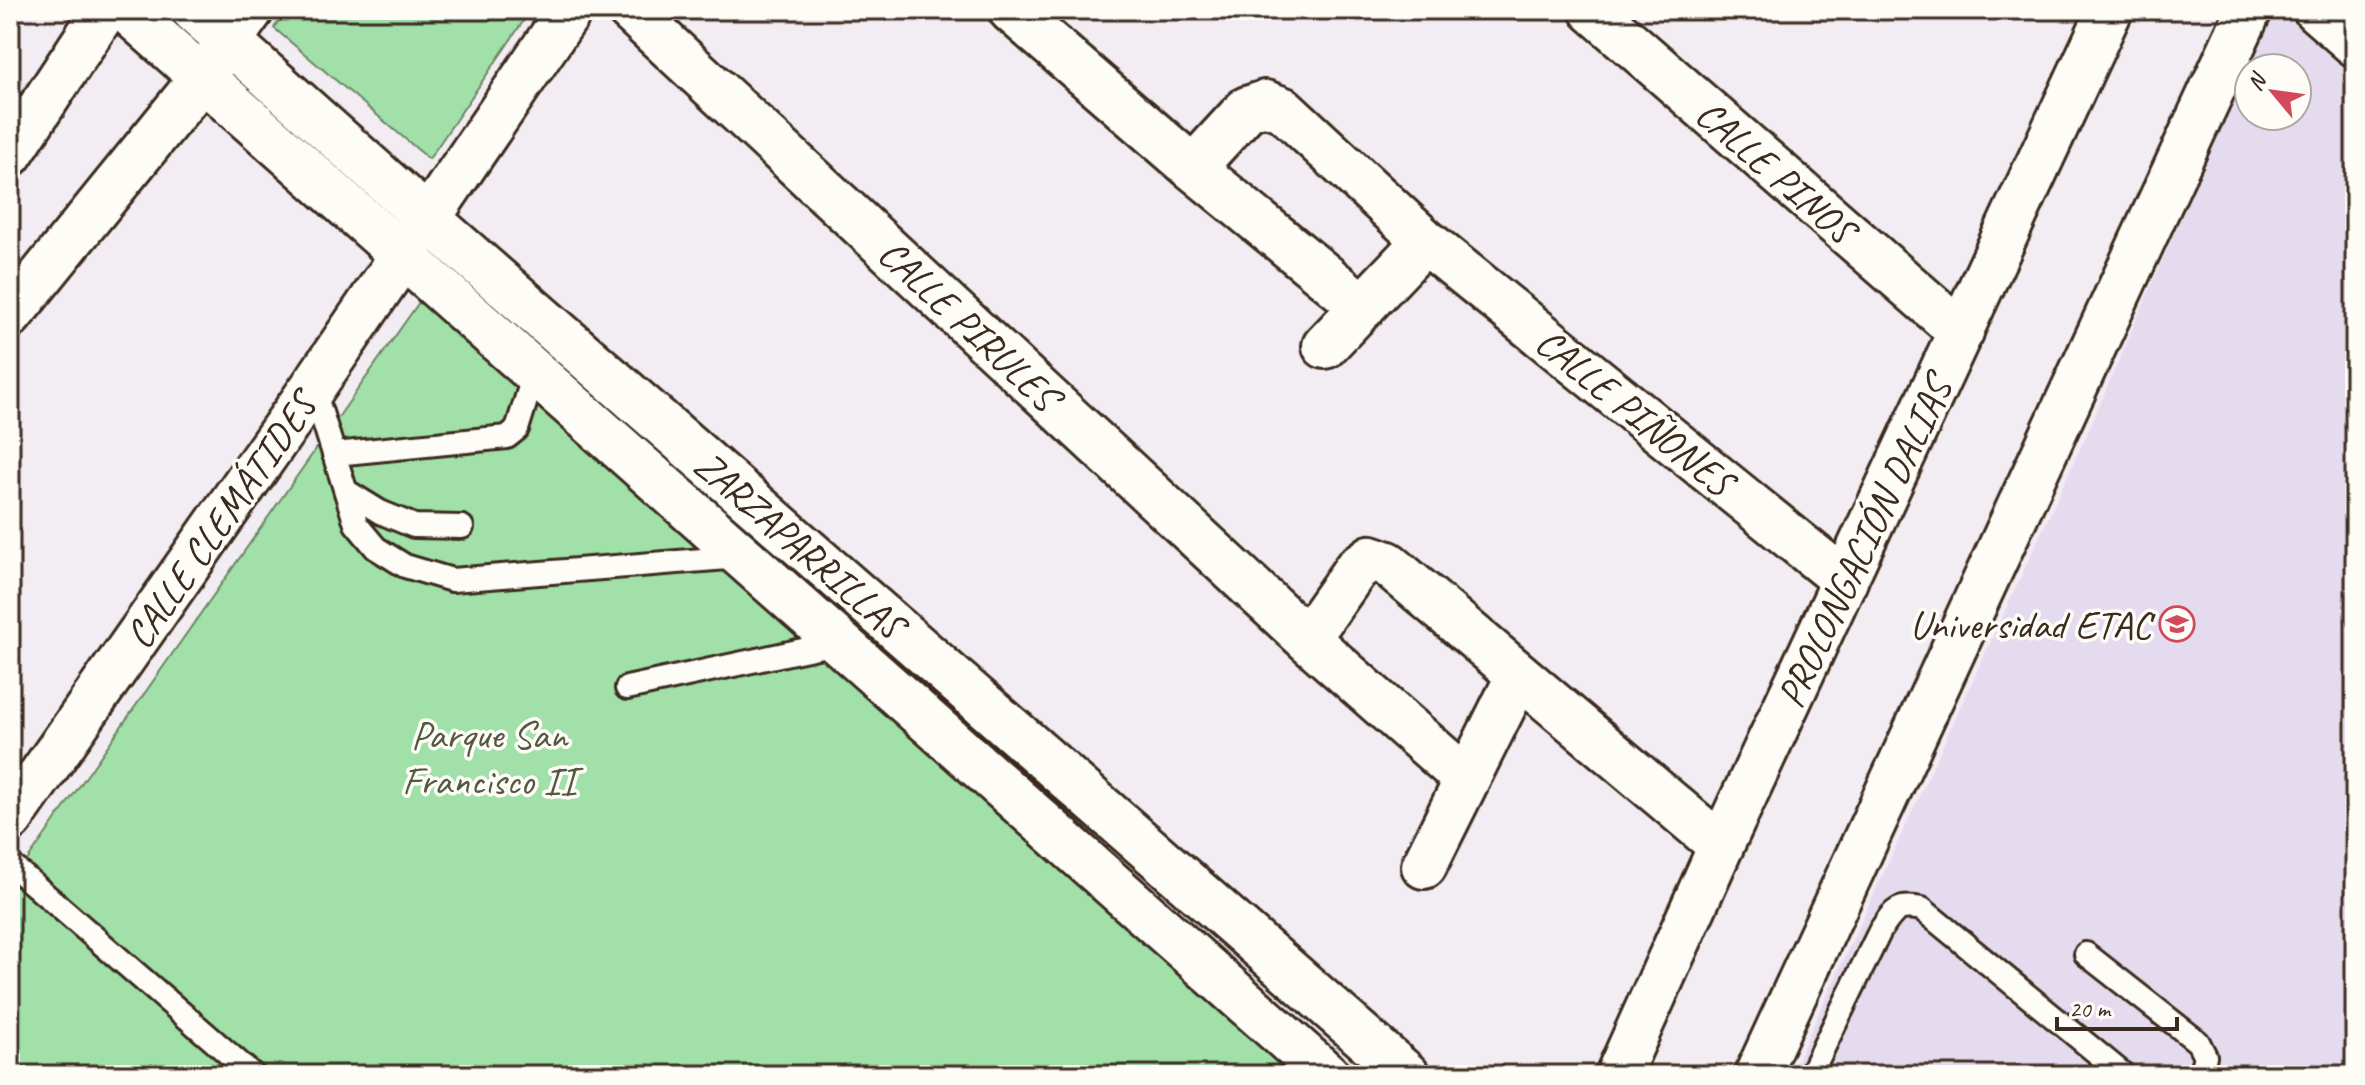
<svg xmlns="http://www.w3.org/2000/svg" width="2365" height="1085" font-family="Caveat,sans-serif">
<rect width="100%" height="100%" fill="#f2edf3"/>
<filter id="ink" filterUnits="userSpaceOnUse"><feTurbulence type="fractalNoise" baseFrequency=".0125" numOctaves="2"/><feDisplacementMap in="SourceGraphic" scale="16" xChannelSelector="R" yChannelSelector="G"/><feConvolveMatrix kernelMatrix="1 2 1 2 8 2 1 2 1" color-interpolation-filters="sRGB"/></filter>
<g filter="url(#ink)">
<path fill="#e5dbee" fill-rule="evenodd" d="M2271,10h10l74,65v1000h-565l295,-637zM2249,68h48v48h-48z"/>
<path fill="#a1e1a9" stroke="#6e8664" stroke-width="2" d="M286,10h245l-102,149 -155,-131z
M429,288l921,787h-1340v-190z"/>
<g fill="none" stroke-linecap="round" stroke-linejoin="round">
<defs>
<path id="service" d="M313,387l43,137 20,24 29,18 47,14 288,-23
M335,454l172,-17 10,-8 18,-58
M346,491l34,21 34,14 48,1
M627,688l213,-46
M10,864l243,211
M2086,954l112,88 7,14 -5,19
M1810,1075l70,-144c14,-20 16,-27 42,-22l202,166"/>
<path id="minor" d="M630,10l677,629 159,140
M1011,10l182,158 170,139
M1592,10l369,322
M2316,10l39,34
M10,154l95,-144
M1193,168l54,-59 18,-6 19,7 141,131 420,340
M1325,346l100,-105
M1307,639l49,-70 15,-11 17,6 333,282
M1424,866l94,-189"/>
<path id="tertiary" d="M126,10l1201,1065
M194,10l233,208 980,857"/>
<path id="secondary" d="M10,315l193,-238 48,-67
M10,819l303,-432 257,-377
M1618,1075l103,-229 389,-836
M1757,1075l492,-1065"/>
</defs>
<use href="#service" stroke="#3b2a1e" stroke-width="28"/>
<use href="#minor" stroke="#3b2a1e" stroke-width="50"/>
<use href="#tertiary" stroke="#3b2a1e" stroke-width="50"/>
<use href="#secondary" stroke="#3b2a1e" stroke-width="50"/>
<path stroke="#3b2a1e" stroke-width="5" stroke-dasharray="6 6" stroke-linecap="butt" d="M10,1045l18,30"/>
<use href="#service" stroke="#fdfcf7" stroke-width="22"/>
<use href="#minor" stroke="#fdfcf7" stroke-width="44"/>
<use href="#tertiary" stroke="#fdfcf7" stroke-width="44"/>
<use href="#secondary" stroke="#fdfcf7" stroke-width="44"/>
</g>
</g>
<defs>
<symbol id="school-ring" viewBox="-11 -11 22 22"><circle r="9.5" fill="#fdfcf7" stroke="#d1495b" stroke-width="1.5"/><path d="M0-5L7-2L0 1L-7-2ZM-4 1L0 2.5L4 1V4Q0 6-4 4Z" fill="#d1495b"/></symbol>
</defs>
<g fill-rule="evenodd">
<use href="#school-ring" x="2157" y="604" width="40" height="40"/>
</g>
<g text-anchor="middle" stroke-width="7" stroke-linejoin="round" paint-order="stroke">
<g font-size="40" fill="#3b2a1e" stroke="#fdfcf7">
<text transform="translate(1776 171) rotate(41)" y="14">CALLE PINOS</text>
<text transform="translate(969 324) rotate(43)" y="14">CALLE PIRULES</text>
<text transform="translate(1635 411) rotate(39)" y="14">CALLE PIÑONES</text>
<text transform="translate(220 520) rotate(-55)" y="14">CALLE CLEMÁTIDES</text>
<text transform="translate(1863 542) rotate(-65)" y="14">PROLONGACIÓN DALIAS</text>
<text transform="translate(800 544) rotate(41)" y="14">ZARZAPARRILLAS</text>
</g>
<g font-size="40" fill="#3b2a1e" stroke="#fdfcf7" text-anchor="end">
<text x="2151" y="638">Universidad ETAC</text>
</g>
<g font-size="40" fill="#545841" stroke="#fdfcf7">
<text x="489" y="748">Parque San<tspan x="489" dy="46">Francisco II</tspan></text>
</g>
</g>
<rect width="2365" height="1085" fill="none" stroke="#fdfcf7" stroke-width="40"/>
<rect x="20" y="20" width="2325" height="1045" fill="none" stroke="#3b2a1e" stroke-width="3" filter="url(#ink)"/>
<g transform="translate(2273 92) rotate(299)"><circle r="38" fill="#fdfcf7" stroke="#afa8a0" stroke-width="2"/>
<path d="M0-6L14 30L0 20L-14 30Z" fill="#d1495b"/>
<text y="-12" font-size="22" font-weight="bold" text-anchor="middle" fill="#3b2a1e">N</text>
</g>
<path d="M2057 1017v12h120v-12" fill="none" stroke="#3b2a1e" stroke-width="4"/>
<text x="2069" y="1017" font-size="24" fill="#3b2a1e" stroke="#fdfcf7" stroke-width="6" paint-order="stroke">20 m</text>
</svg>
